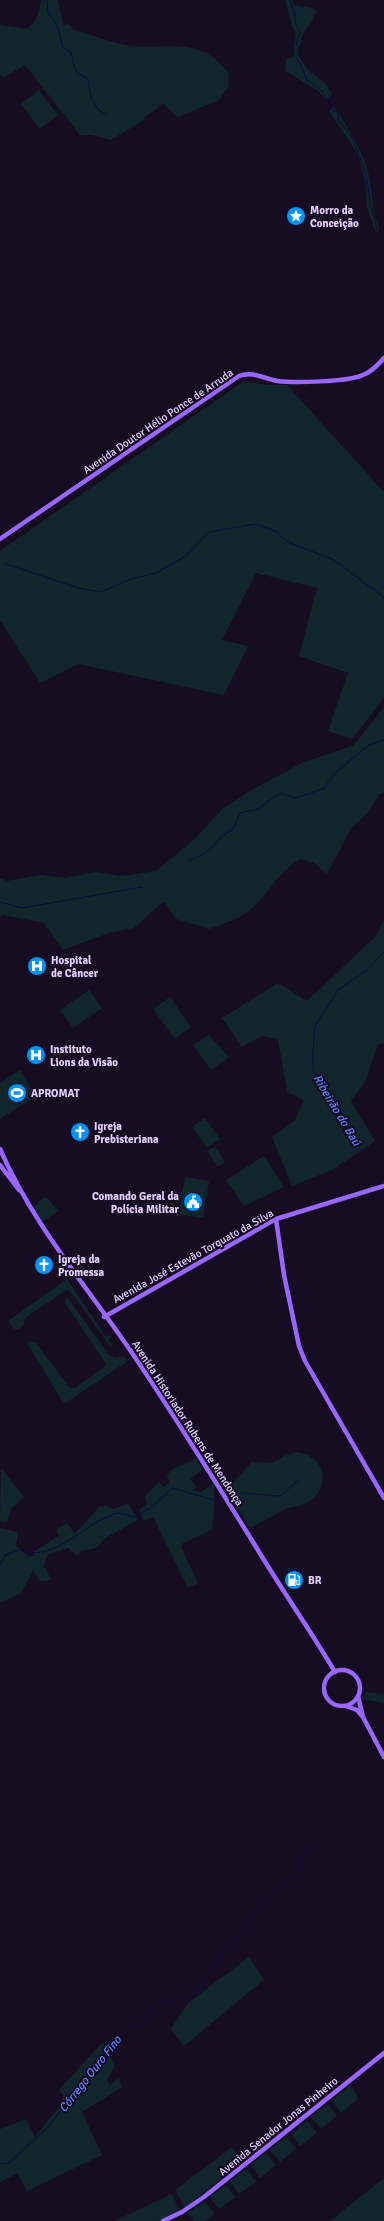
<svg xmlns="http://www.w3.org/2000/svg" width="384" height="2221" font-family="Signika,sans-serif">
<rect width="100%" height="100%" fill="#170d22"/>
<path fill="#10252c" d="M41,0h17l5,25 6,-1 5,6c19,5 40,14 59,16 39,3 67,-9 95,26l1,14 -10,14 -41,17 -16,-14c-5,8 -15,10 -20,18l-31,19 -19,-5h-12l-55,-70 -22,13 -3,-4v-49l27,4c11,-9 12,-15 14,-29z
M285,0h7l2,5 20,3 2,3 -5,12 -9,12 -4,20 10,15 17,13 7,11 -6,6 -9,-10 -32,-19 1,-12 7,-2 3,-24 -4,-7z
M39,90l19,25 -18,14 -19,-25z
M334,106c15,24 30,46 36,74 2,12 2,25 5,37 1,5 4,9 4,14l-3,2 -9,-26 -1,-23 -8,-30 -29,-43z
M244,381l23,4h20l97,107v206l-32,41 -24,-8 20,-58 -49,-17 18,-68 -61,-15 -34,67 26,6 -24,49 -146,-31 -38,19 -40,-63v-69z
M384,707v85l-5,3 -12,19 -16,14 -24,46 -13,-11 -14,-4c-24,14 -31,36 -50,51 -11,9 -28,14 -40,19l-34,-10 -12,-18 -30,27 -25,5 -46,17 -19,-27 -41,-8 -3,2v-39l7,3 33,-6 26,3 29,-6 28,4 33,-5 40,-33 27,-30 34,-21 45,-24 52,-18z
M384,919v124l-6,2 -13,37 -14,19 24,40 -43,29 -40,16 -20,-49 23,-17 9,-20 -17,-8 -9,-53 -16,-3 -20,11 -20,-29 56,-35 29,18 69,-65z
M89,990l13,18 -29,20 -13,-18z
M170,997l21,30 -16,12 -22,-30z
M209,1035l20,22 -18,13 -18,-25z
M20,1070l16,26 -36,23v-36z
M205,1118l15,21 -13,9 -15,-21z
M215,1146l10,16 -7,5 -11,-16z
M264,1156l20,31 -40,19 -18,-26z
M185,1177l24,4 -6,37 -24,-4z
M44,1197l4,1 10,13 -16,11 -9,-15z
M67,1279l39,58 4,-2 1,2 -3,2 4,7 -1,1 -42,-57 -4,1 -40,27 -2,8 -5,3h-4l-6,-8z
M68,1298l41,57 7,3 8,-2 4,5 -64,43 -37,-61 3,-2 6,2 34,45h5l29,-21 2,-3 -41,-61v-3z
M297,1452c11,2 19,6 24,17 6,14 -3,30 -17,35 -6,3 -12,2 -18,5 -12,6 -24,13 -36,19l-24,-38 26,-28 20,1 12,-7z
M196,1458l7,11 -13,10 7,8 -4,3 8,2 13,-9v28l-2,19 -29,13 -2,4 17,36 -8,4 -3,-1 -34,-69 -9,4 -5,-11 8,-6 -2,-8 14,-14 4,5 6,-4 -2,-8c6,-9 19,-10 29,-17z
M1,1468l23,29 -13,12 -4,13h-7z
M128,1503l10,17 -33,18 -9,10 -15,3 -4,6 -8,-9 -21,6 -4,12 7,13 -4,2h-7l-7,-10 -12,22 -21,10v-75l18,4 -2,14 13,11 5,-2 -1,-3 26,-16 -3,-6 11,-7 8,11 24,-27 7,-1 8,3z
M366,1692l18,2v9l-22,-4z
M249,1957l15,23 -80,66 -13,-17 17,-26z
M103,2042l12,24 -8,14 3,5 9,-7 3,9 -40,25 20,43 -75,36 -9,-18 -18,9v-53l26,-10 9,18 30,-38 -6,-9z
M351,2085l7,14 -17,14 -9,-13z
M328,2104l9,12 -16,13 -10,-12z
M307,2121l10,12 -17,13 -9,-12z
M287,2137l9,12 -16,13 -10,-12z
M232,2147l11,14 -58,47 -10,-18z
M266,2153l10,12 -16,13 -9,-13z
M247,2169l9,13 -17,12 -9,-13z
M384,2178v43h-54z
M226,2185l9,12 -16,12 -9,-12z
M172,2194l8,17 -22,10h-44z
M205,2201l10,13 -10,7h-11l-6,-8z"/>
<g fill="none" stroke-linecap="round" stroke-linejoin="round">
<path stroke="#090c40" stroke-width="1" d="M47,0l1,13c10,9 12,22 15,35l8,5c4,15 2,19 17,26 2,14 3,29 18,35
M290,0l6,19 -1,4 5,9 -4,12 4,4 -7,5 6,8 8,20c13,5 20,16 25,29l5,2 2,9 13,16 14,36 4,30 7,27
M6,564l72,24 23,4 30,-13 25,-6 30,-17 23,-24 46,-8 21,7 10,10 48,19 50,37
M188,861l18,-8 15,-16 12,-8 7,-16 18,-4 22,-16 15,5 28,-9 14,-18 32,-26 15,-5
M0,902l22,6 120,-21
M362,1152l-33,-60 -16,-22v-21l2,-23 23,-36 28,-19 18,-19
M233,1495l6,-2 41,3 19,-16
M0,1565l5,-10 15,-5c32,12 58,-20 85,-32 3,-1 8,-4 12,-5 5,0 12,3 18,4l14,-8 24,-21 40,12 6,-1
M0,2164l9,-1 38,-35 79,-99 12,-4 11,-8 9,-12 36,-11 26,-37 25,-25 4,-12 9,-15 25,-21 17,-8c-3,-9 0,-20 8,-27 3,-3 10,-4 14,-7"/>
<path stroke="#96f" stroke-width="4.5" d="M0,539l239,-163c13,-5 25,2 38,5 17,2 71,1 86,-6 8,-3 15,-10 21,-17
M0,1149c32,74 85,135 130,201 43,63 83,128 123,192 26,44 56,86 82,130
M0,1165l19,25
M276,1219l8,56 15,71 6,15 79,137
M104,1317l172,-98 108,-33
M324 1688a18 18 0 1 1 36 0a18 18 0 1 1-36 0Z
M346,1706l11,4 6,7 -5,-21
M363,1717l21,40
M163,2221l19,-9 22,-15 180,-144"/>
</g>
<defs>
<symbol id="sight-disc" viewBox="-11 -11 22 22"><circle r="9.5" fill="#0094fa" stroke="#170d22"/><path d="M0-6L1.8-2.2L6-1.7L2.9 1.2L3.7 5.4L0 3.3L-3.7 5.4L-2.9 1.2L-6-1.7L-1.8-2.2Z" fill="#fff"/></symbol>
<symbol id="hospital-disc" viewBox="-11 -11 22 22"><circle r="9.5" fill="#0094fa" stroke="#170d22"/><path d="M-5-5h3v3.5h4V-5h3V5h-3V1.5h-4V5h-3Z" fill="#fff"/></symbol>
<symbol id="stadium-disc" viewBox="-11 -11 22 22"><circle r="9.5" fill="#0094fa" stroke="#170d22"/><path d="M0-5a6.5 5 0 1 0 0 10a6.5 5 0 1 0 0-10ZM-3.5-1.8h7v3.6h-7Z" fill="#fff"/></symbol>
<symbol id="church-disc" viewBox="-11 -11 22 22"><circle r="9.5" fill="#0094fa" stroke="#170d22"/><path d="M-1.2-6h2.4v3.5h3.3v2.4h-3.3V6h-2.4V-.1h-3.3v-2.4h3.3Z" fill="#fff"/></symbol>
<symbol id="civic-disc" viewBox="-11 -11 22 22"><circle r="9.5" fill="#0094fa" stroke="#170d22"/><path d="M-.6-6.5H3V-4.5H.6V-3L4-1V1h2V6H-6V1h2V-1L-.6-3ZM-1.2 2.5V6h2.4V2.5Z" fill="#fff"/></symbol>
<symbol id="fuel-disc" viewBox="-11 -11 22 22"><circle r="9.5" fill="#0094fa" stroke="#170d22"/><path d="M-5.5-6h7V0h2V4h1.3V-2.5L3-4.5l.8-.8L6-3V5H2.5V1h-1V6h-7ZM-4.2-4.7v3.2H.2V-4.7Z" fill="#fff"/></symbol>
</defs>
<g fill-rule="evenodd">
<use href="#sight-disc" x="285" y="205" width="22" height="22"/>
<use href="#hospital-disc" x="26" y="955" width="22" height="22"/>
<use href="#hospital-disc" x="25" y="1044" width="22" height="22"/>
<use href="#stadium-disc" x="6" y="1082" width="22" height="22"/>
<use href="#church-disc" x="69" y="1121" width="22" height="22"/>
<use href="#civic-disc" x="182" y="1191" width="22" height="22"/>
<use href="#church-disc" x="33" y="1254" width="22" height="22"/>
<use href="#fuel-disc" x="283" y="1569" width="22" height="22"/>
</g>
<g text-anchor="middle" stroke-width="4" stroke-linejoin="round" paint-order="stroke">
<g font-size="11" font-weight="bold" fill="#e3cfff" stroke="#170d22" text-anchor="start">
<text x="310" y="214">Morro da<tspan x="310" dy="13">Conceição</tspan></text>
<text x="51" y="964">Hospital<tspan x="51" dy="13">de Câncer</tspan></text>
<text x="50" y="1053">Instituto<tspan x="50" dy="13">Lions da Visão</tspan></text>
<text x="31" y="1097">APROMAT</text>
<text x="94" y="1130">Igreja<tspan x="94" dy="13">Prebisteriana</tspan></text>
<text x="179" y="1200" text-anchor="end">Comando Geral da<tspan x="179" dy="13">Polícia Militar</tspan></text>
<text x="58" y="1263">Igreja da<tspan x="58" dy="13">Promessa</tspan></text>
<text x="308" y="1584">BR</text>
</g>
<g font-size="11" fill="#e3cfff" stroke="#170d22">
<text transform="translate(158 421) rotate(-34)" y="4">Avenida Doutor Hélio Ponce de Arruda</text>
<text transform="translate(193 1256) rotate(-29)" y="4">Avenida José Estevão Torquato da Silva</text>
<text transform="translate(188 1423) rotate(57)" y="4">Avenida Historiador Rubens de Mendonça</text>
<text transform="translate(278 2126) rotate(-39)" y="4">Avenida Senador Jonas Pinheiro</text>
</g>
<g font-size="12" font-style="italic" fill="#5d82ff" stroke="#170d22">
<text transform="translate(337 1110) rotate(59)" y="4">Ribeirão do Baú</text>
<text transform="translate(90 2074) rotate(-52)" y="4">Córrego Ouro Fino</text>
</g>
</g>
</svg>
